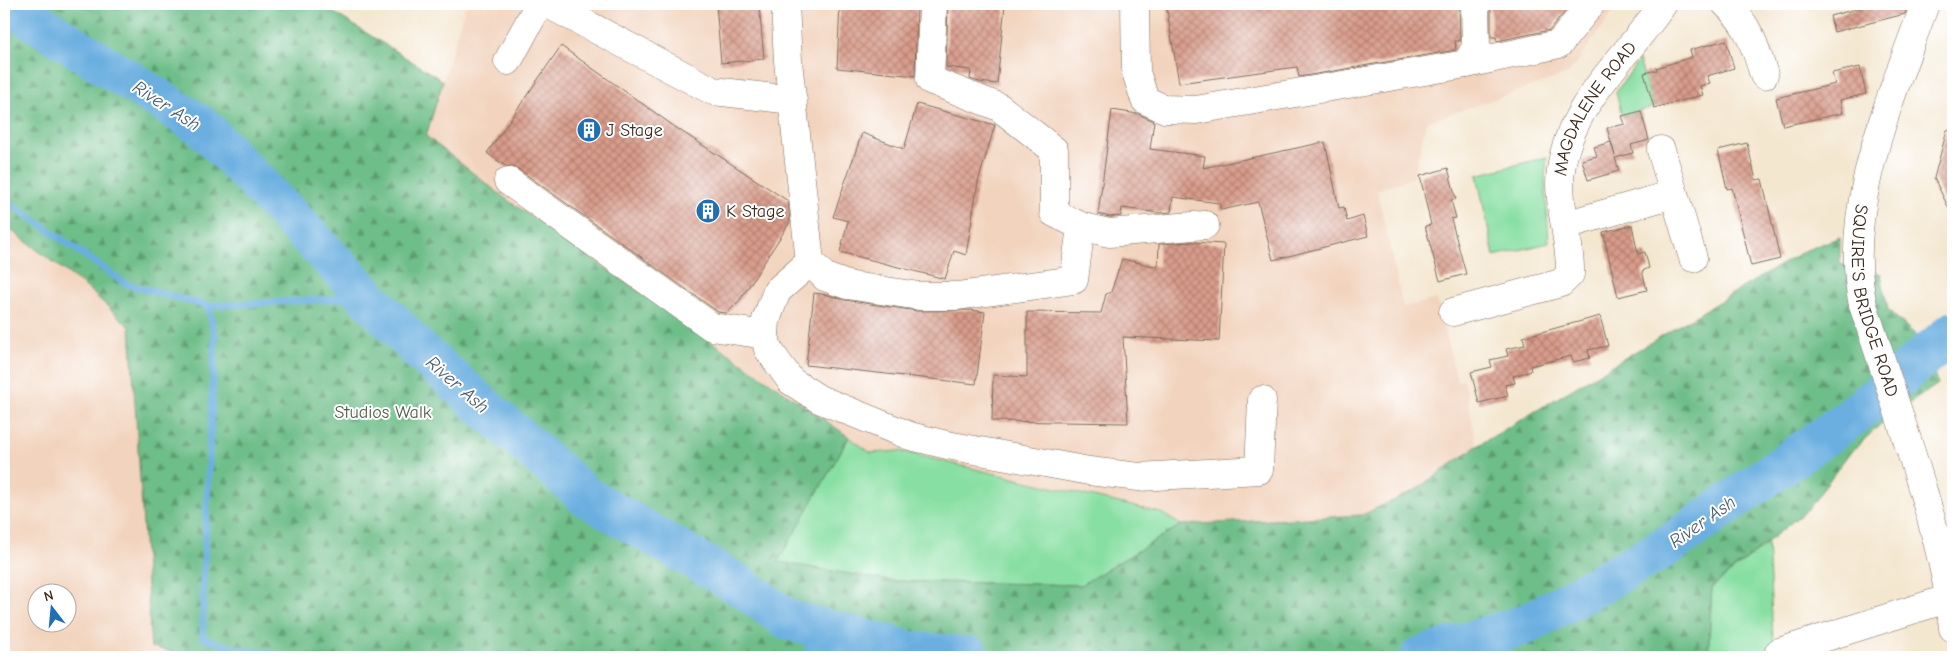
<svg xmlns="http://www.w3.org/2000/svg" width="1957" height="661" font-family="'Comic Neue',sans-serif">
<defs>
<pattern id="forest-firs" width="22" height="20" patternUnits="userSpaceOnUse" patternTransform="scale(1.25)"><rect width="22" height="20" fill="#6ebe89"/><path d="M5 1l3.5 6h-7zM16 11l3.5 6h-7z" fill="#5c9b6f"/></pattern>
<pattern id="building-cross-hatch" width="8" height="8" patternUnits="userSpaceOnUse" patternTransform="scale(1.25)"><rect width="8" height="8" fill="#d99c8b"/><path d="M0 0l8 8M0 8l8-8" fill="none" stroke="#b17f71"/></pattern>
</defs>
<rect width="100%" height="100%" fill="#fff"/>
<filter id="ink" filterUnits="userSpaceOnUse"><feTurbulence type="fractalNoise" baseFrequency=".02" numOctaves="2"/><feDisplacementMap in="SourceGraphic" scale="10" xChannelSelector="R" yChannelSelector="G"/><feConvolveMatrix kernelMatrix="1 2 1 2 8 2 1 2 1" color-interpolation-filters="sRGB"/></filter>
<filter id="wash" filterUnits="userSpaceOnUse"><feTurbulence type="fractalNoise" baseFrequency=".0096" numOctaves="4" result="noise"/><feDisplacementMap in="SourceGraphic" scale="20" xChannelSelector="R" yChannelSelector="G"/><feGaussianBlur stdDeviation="1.12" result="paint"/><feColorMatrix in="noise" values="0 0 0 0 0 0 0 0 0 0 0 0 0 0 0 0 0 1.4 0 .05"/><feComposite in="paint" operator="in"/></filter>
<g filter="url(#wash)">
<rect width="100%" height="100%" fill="#f4e7d0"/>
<path fill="#f2d4be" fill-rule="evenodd" d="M466,4h1153l-51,70 -142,48 -12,55 -37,13 26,117 34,-8 20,82 7,-1 13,66 -63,45 -52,24 -181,10 -20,-12 -262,-62 -28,2 -365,-254 -80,-63z
M4,225l81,61 45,41 21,320 45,10h-192zM38,594h30v30h-30z"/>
<path fill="#88dfa3" stroke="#628460" d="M1639,60l14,47 -31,9 -6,-24z
M1547,157l-2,23 4,63 -55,13 -17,-81z
M849,437l22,16 28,-2 262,62 20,12 -100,60 -189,-4 -115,-19z
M1768,543l6,114h-66l4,-70z"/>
<path fill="url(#forest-firs)" stroke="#547454" d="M4,4h316l123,77 -17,55 80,63 343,238 -71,125 114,19 189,4 100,-60 181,-10 52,-24 63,-45 327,-195 36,-14v27l41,10 7,36 33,30 17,44 -53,36 -38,36 -38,52 -97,79 -4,70h-1512l-45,-10 -21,-320 -45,-41 -81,-61z"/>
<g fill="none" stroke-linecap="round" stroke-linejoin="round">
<path stroke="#6aafe0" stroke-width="7" d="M4,199l122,85 82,22 160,-9
M208,306l7,30 -12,248v54l33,11 55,8
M804,657l20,-28"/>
<path stroke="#6aafe0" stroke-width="41" d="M8,4l195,123 217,224 167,146 157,91 44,32 125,32 57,5
M1420,657l107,-33 142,-79 184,-129 100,-84"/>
</g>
<g id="blocks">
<path fill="url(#building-cross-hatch)" d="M716,4h43l5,55 -43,4z
M840,4h77l-2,72 -78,-8z
M948,4h57l-8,80 -18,-2 -9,-3 1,-9 -25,-3z
M1166,4h293l1,37h-5l1,9 -157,27 -2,-10 -118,16z
M1491,4h80l-21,26 -53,11 -1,-4h-5z
M1875,4h33l-3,10 -71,18 -4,-16z
M1726,40l8,28 -27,8 3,7 -10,3 3,9 -49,13 -10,-35 13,-3 -1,-2 36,-11 -2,-7z
M561,46l117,83 110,72 2,21 -50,78 -13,13 -9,-1 -201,-144 -12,-2 -18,-13z
M1860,67l6,27 -26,6 3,13 -60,13 -7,-28 59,-14 -3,-11z
M917,104l78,21 -17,57 -12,73 -12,-4 -9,28 -105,-27 8,-31 -15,-4 29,-84 42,16z
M1112,110l26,4 16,7 -4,28 55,7 -2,12 122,-26 14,66 5,-1 3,14 16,-5 5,20 -95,24 -15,-58 -37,8 -2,-7 -46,-6 -2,15 -11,1 -38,-5 -1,8 -11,1 -12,-3z
M1641,111l8,29 -18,5 2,8 -18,5 4,13 -31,9 -6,-20 15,-4 -3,-9 17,-5 4,14 -8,-28 18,-4 -3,-8z
M1947,130l6,1v86l-19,-39z
M1747,143l9,37 6,-1 18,80 -29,7 -19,-78 -5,1 -9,-39z
M1448,168l8,31 -5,1 5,18 -5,1 15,55 -26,7 -15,-55 6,-1 -11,-49z
M1632,225l6,29 7,-2 4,16 -7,3 5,19 -29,7 -15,-65z
M1191,242l33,2 -5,97 -96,-4 5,86 -136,-2 1,-46 34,2v-65l74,1 5,-19 5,-2 11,-33 36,8 1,-23z
M814,293l14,2 17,5 72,11 53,-1 15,2 -9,72 -170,-19z
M1600,316l8,30 -20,4 2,8 -17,4 -2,-6 -41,10 1,5 -18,5 2,7 -10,2 3,11 -29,7 -8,-31 21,-5 -2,-7 18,-4 -2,-7 19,-4 -2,-8z"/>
</g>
</g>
<g filter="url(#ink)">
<use href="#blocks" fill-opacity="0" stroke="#7c6c5c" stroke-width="1"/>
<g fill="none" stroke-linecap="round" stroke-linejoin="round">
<defs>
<g id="minor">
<path d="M548,4l165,87 80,9"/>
<path d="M785,4l3,57 22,201 15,15 22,8 72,11h39l116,-16 7,-54 -27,-13v-63l-55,-43 -69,-27 3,-76"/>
<path d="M1135,4l1,68 9,28 20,9 31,1 270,-46 10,-17 -1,-43"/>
<path d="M1726,4c23,21 29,42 38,71"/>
<path id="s1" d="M1925,4c-32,90 -84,204 -62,301 21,63 42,126 61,189 13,45 25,88 29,134"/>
<path d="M508,61l31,-57"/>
<path d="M1466,64l93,-20 32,-40"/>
<path d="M1661,150l32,108"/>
<path d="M508,181l204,146 53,8"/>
<path d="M1565,225l109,-31"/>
<path d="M1081,226l28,7 96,-8"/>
<path d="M810,262l-33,29 -11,29 -1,15 3,14 23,32 28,18 91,37 37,9 142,26 50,6 120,-7 3,-70"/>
<path id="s2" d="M1453,312l108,-29 9,-9c1,-30 -10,-61 -10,-91 1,-72 66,-124 103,-179"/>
<path d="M1779,652l171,-54"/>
</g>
</defs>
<use href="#minor" stroke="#7c6c5c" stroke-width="29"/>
<use href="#minor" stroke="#fff" stroke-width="28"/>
</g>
</g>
<defs>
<symbol id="building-disc" viewBox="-11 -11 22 22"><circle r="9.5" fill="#1f6fb2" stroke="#fff"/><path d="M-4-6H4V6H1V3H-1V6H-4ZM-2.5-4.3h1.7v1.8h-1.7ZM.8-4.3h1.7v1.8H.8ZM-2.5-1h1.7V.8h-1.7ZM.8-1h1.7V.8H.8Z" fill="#fff"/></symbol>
</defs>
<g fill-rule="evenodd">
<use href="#building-disc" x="575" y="116" width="28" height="28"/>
<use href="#building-disc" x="694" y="197" width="28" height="28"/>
</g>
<g text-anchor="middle" stroke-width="4" stroke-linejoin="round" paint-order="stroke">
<g font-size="18" fill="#3b2a1e" stroke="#fff">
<text dy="6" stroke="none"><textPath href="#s2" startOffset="300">MAGDALENE ROAD</textPath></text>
<text dy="6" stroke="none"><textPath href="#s1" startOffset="309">SQUIRE'S BRIDGE ROAD</textPath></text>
</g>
<g font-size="18" fill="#3b2a1e" stroke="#fff" text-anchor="start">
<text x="606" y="136">J Stage</text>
<text x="726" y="217">K Stage</text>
</g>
<g font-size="18" fill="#526046" stroke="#fff">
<text x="383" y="418">Studios Walk</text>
</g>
<g font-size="19" font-style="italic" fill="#4e5f6c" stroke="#fff">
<text transform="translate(167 105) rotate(33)" y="7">River Ash</text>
<text transform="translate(458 384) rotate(41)" y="7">River Ash</text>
<text transform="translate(1702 521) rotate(-35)" y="7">River Ash</text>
</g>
</g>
<rect width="1957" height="661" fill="none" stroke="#fff" stroke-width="20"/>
<g transform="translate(52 608) rotate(344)"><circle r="24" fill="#ffffff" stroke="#b1aaa5"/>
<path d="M0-4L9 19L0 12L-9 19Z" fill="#1f6fb2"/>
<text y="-8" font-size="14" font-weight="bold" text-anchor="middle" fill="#3b2a1e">N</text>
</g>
</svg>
